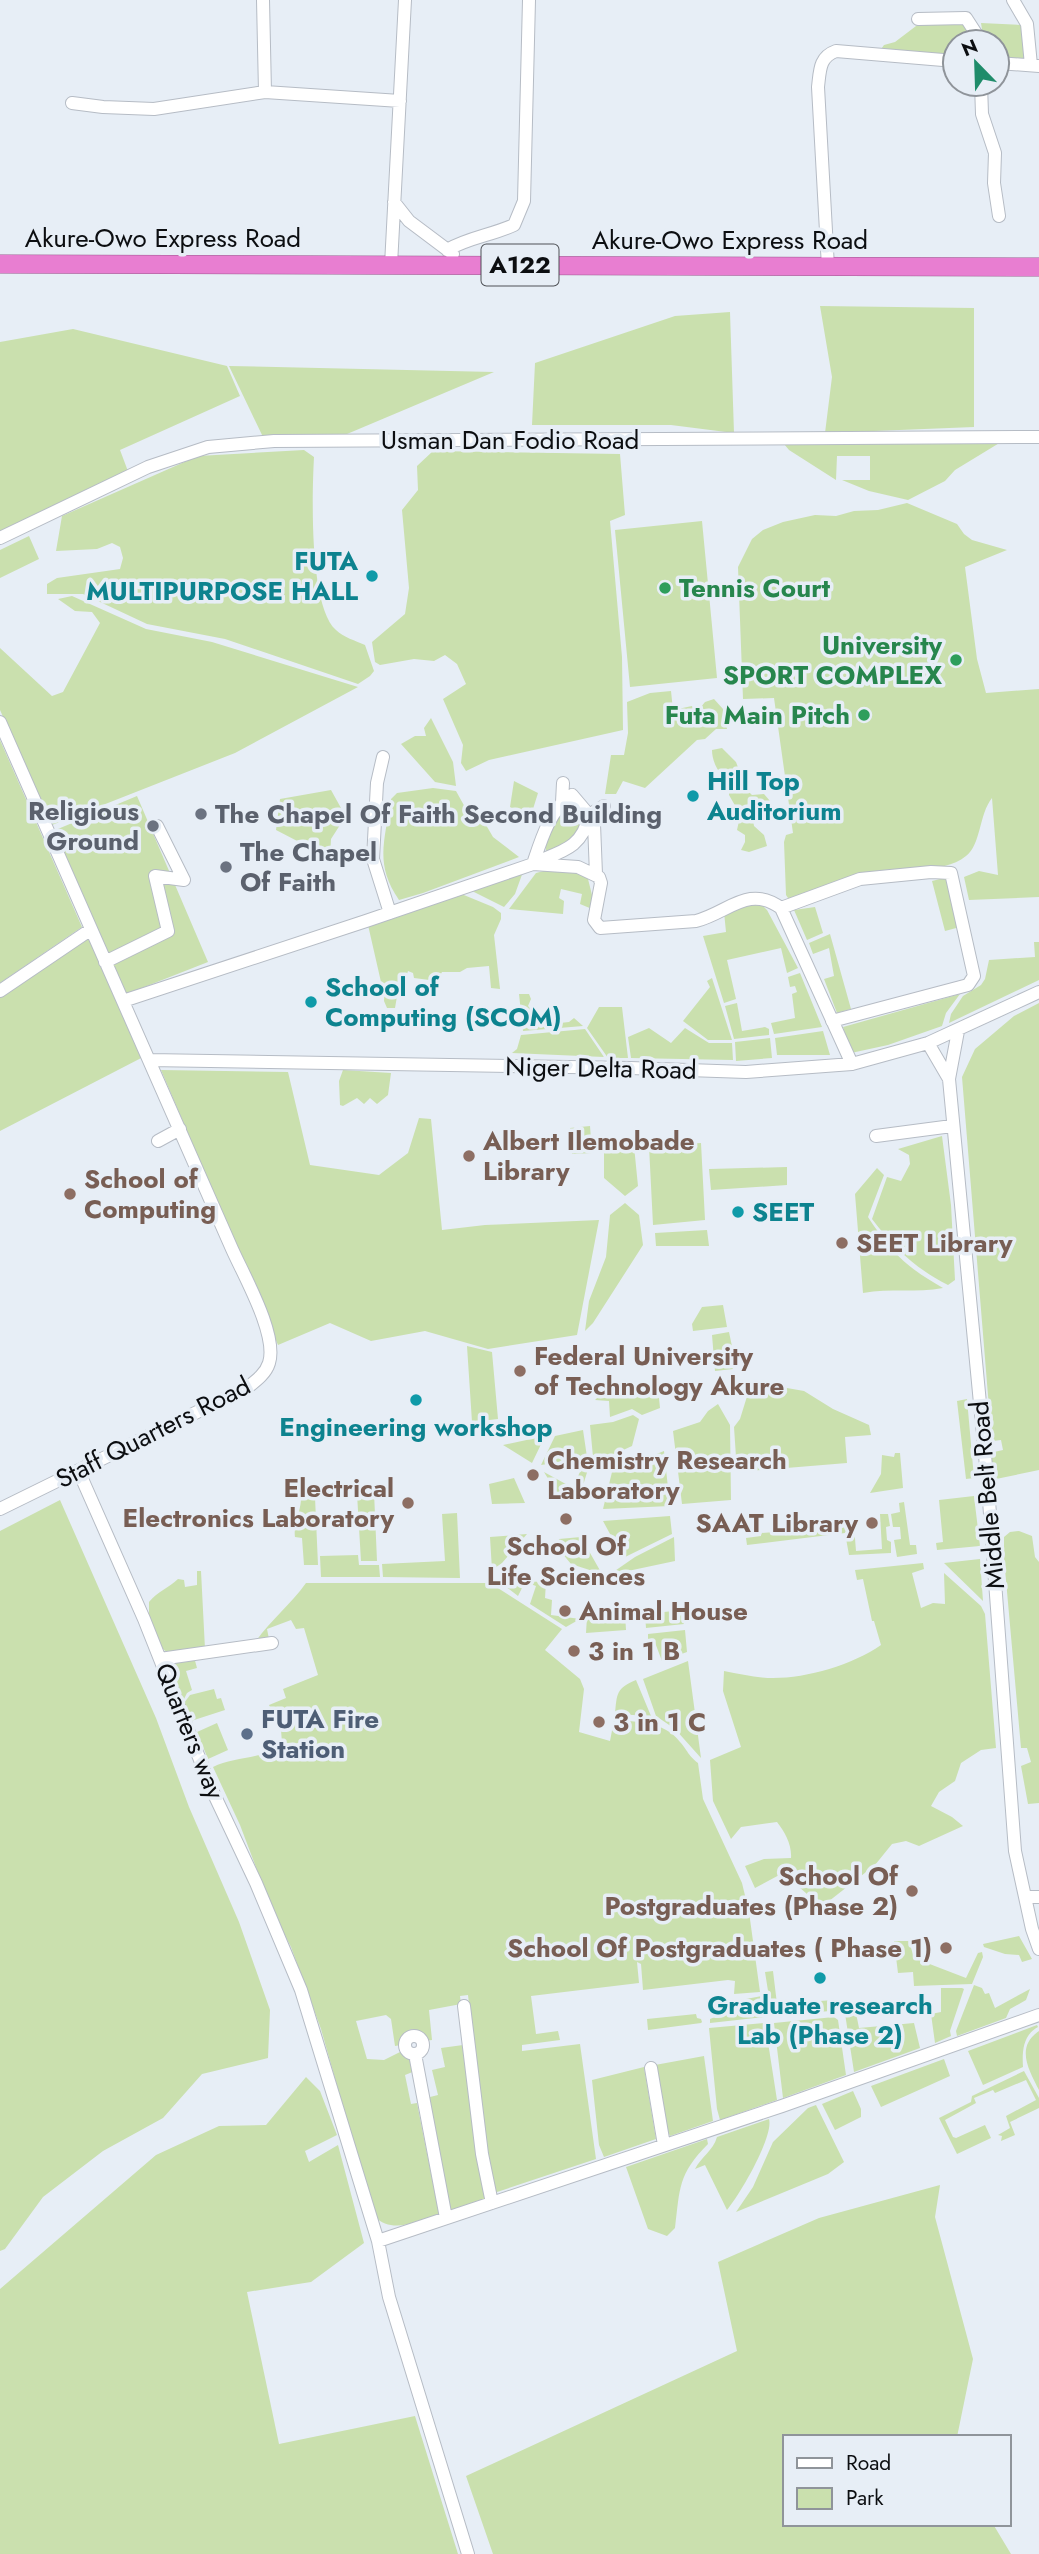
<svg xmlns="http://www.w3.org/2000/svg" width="1039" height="2554" font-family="Jost,sans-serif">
<rect width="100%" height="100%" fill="#e7eef6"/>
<path fill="#cae0ae" d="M966,21l10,21h-21v15l-76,-5 5,-7 11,-3 25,-19z
M981,23l43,2 5,38 -32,-2v-19h-13z
M820,306l154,2v119l-149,6 7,-56z
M730,312l4,121 -63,-8h-139l3,-62 140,-47z
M73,329l154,37 13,30 -120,54 9,24 -129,59v-191z
M229,366l265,6 -147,62 -84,3z
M1001,442l-46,28 -10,11 -37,19 -39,-9 -27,-11h28v-24h-33l-1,24 -47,-30 -5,-6z
M304,450l10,7c-2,38 -5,149 22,173 7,7 20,11 29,15l9,26 -4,5 -12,8 -133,-45 -78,-15 -64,-30h-36v-10l10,-6 63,-9 3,-11 -3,-11 -8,-4 -15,6 -41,2 6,-35 136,-60z
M433,451l187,3 5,61 -15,6 12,136 1,73 -134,30 -23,11 -5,-8 2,-18 -20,-46 23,-15 -9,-20 -12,-9 -11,6 -20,-2 -34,6 -5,-3 -3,-20 33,-28 4,-26 -7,-78 16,-20 -1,-24z
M907,503l50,21 7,10 8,6 35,10 -42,17 12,92 9,34 53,-4v208l-70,3 -5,-23 15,-6 19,4 -6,-77c-13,16 -11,47 -26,58 -25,20 -66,9 -95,16 -27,6 -56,18 -81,29l-4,-6 -2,-53 2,-7 7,-2 -19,-135 -31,1 -5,-132 14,-28 11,-9 20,-8 32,-7 21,1 18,-5 24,-1z
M702,521l15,157 -87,9 -15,-157z
M29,536l10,23 -39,19v-28z
M72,596l74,33 66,13 146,45 -123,66 -183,72 -52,-115v-62l52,48 11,-4 37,-69 -8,-11 -17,-1 -17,-12z
M671,691l2,19 19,-4 4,7 9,-11 9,-3 9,10 4,20h-11l-11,10 -8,1 -52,48 -22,-7 -7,13h-11l6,-39h13l4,-22 -1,-31 23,-9z
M431,718l22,44 3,24 -21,-4 -34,-38 14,-8h11l-2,-8z
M0,740l82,187 -82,56z
M722,748l14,14 10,27 6,6 12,-1 6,7 -5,14 -14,-6 3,17 10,9 3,11 -18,6 -8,-2 4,-8v-7l-8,-5 2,-9 -7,-4 5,-8 -8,-14v-14c-10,-6 -17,-19 -17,-31z
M514,781l24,12 -5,16 14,7 -2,7 -35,-16z
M433,788l23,3 10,18 20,16 7,12 26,20 -96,36 -24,7c-25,-36 -14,-60 -8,-101l6,-6z
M331,790l10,18 -1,17 -9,14 -1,19 -54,-28 4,-31z
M137,796l71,166 -84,33 -71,-164z
M571,798l16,17 -15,29 -26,7c-2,-21 12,-37 25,-53z
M555,868l32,7 5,20v14l-12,-5 2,-10 -21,-5 -2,9 5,3 -1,13 -54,-5 27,-36z
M524,869l-9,25 -11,13 -36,-18z
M948,877l12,50 -15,4 -13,-50z
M459,893l34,14 8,6v6l-7,16 6,54 -9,-1 -2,-22 -22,2 -7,4h-18l-5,9 -23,-3 -1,-5 -5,-2 -2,6 -6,2 -5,29h-8l-3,-7 1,-16 -4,-3 -13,-57z
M749,902l13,3 5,5 31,58 -11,5 -6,-25 -54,12 9,39 -12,4 -21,-67 23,-4 -2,-20z
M815,907l8,26 -16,7 -13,-30z
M88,931l59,124 -147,76v-140z
M830,934l21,75 -14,4 -13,-34 10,-3 -5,-28 -16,6 -4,-11z
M1034,942h5v38l-90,43 2,-9 12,-18 18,-11 4,-6 4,-19 46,-3z
M800,973l22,54 -48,7 -3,-11 24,-5 -3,-24 5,-2 -2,-6 -5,1 -2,-10z
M712,978l20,62h-24l-25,-19 27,-34 -3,-6z
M519,994h10l2,5 -3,7 10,11 6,-1 7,8 18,-2 5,-4 9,8 -60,5z
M960,994l-14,19 -4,13 -54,19 -37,8 -8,-26z
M737,1003l5,28 23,-4 4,2v6l-35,4 -9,-33z
M1039,1003v467l-43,9 -5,-22 4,-1 -1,-4 9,-2 -2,-10 -8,1 -2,-9 -29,-355 13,-28 39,-33z
M599,1007h23l6,51h-20l-21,-30z
M649,1028l22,15 14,-15 24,15h23l1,17 -102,-2 -3,-21z
M585,1029l19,28 -92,-4 5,-4 4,-14z
M823,1031l7,24h-53l-2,-17z
M770,1038l2,20 -36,3 -1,-19z
M161,1070l127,2 22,93 69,10 29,-22 11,-35 12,1 11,111 43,-5 114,-5 -22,115 -89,14 -63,-18 -54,10 -41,-18 -52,22z
M343,1070l48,3 -3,22 -11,9 -7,-6 -6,6 -7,-6 -14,8 -3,-1 -1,-24z
M590,1126l2,27 -20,1 -2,-26z
M942,1136l9,69 4,75 -7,5c-33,-17 -53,-36 -76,-66l15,-42 14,4 9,-17 -1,-9 -11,-6z
M701,1143l4,77 -52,5 -4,-79z
M634,1146l4,40 -13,10 -21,-18v-28z
M787,1167v18l-76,5 -2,-21z
M877,1168l7,7 -16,42c23,35 38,50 75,71 -26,5 -53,0 -80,5l-8,-99z
M625,1203l14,12 4,30 -50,78 -8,8 4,-30 17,-44 4,-42z
M707,1230l2,16h-53l-1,-13z
M723,1305l4,22 -34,4 -1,-7 10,-17z
M729,1332l5,24 -1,13 -18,2 -3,-36z
M467,1346l25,6 6,67 -26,3z
M770,1385l34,6 29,18 36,16 2,10 -26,2 2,26 -110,9 -3,-45 6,-8 9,-29z
M650,1388h8l2,20 -18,7 -10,-6 -22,8 -1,-16 -14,-1 6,-6 15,-3 1,5 30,-2z
M967,1399l7,79 -8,1 -9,-78z
M718,1404l12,21 1,75 -49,4 -9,-73 27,-9 8,-11z
M633,1415l6,4 -7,27 -24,11h-15l-3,-32 23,-3z
M583,1430l4,27 -46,8 14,-29z
M545,1436l-13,27 -29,-18z
M664,1451l6,55 -67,3 9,-37z
M895,1453h5l3,35 -33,5 11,-19 1,-19 12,2z
M589,1466l-9,29h-22l-14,-23 29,16 9,-21z
M514,1478l11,25 -33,1 -3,-20z
M374,1492l3,69h-16l-4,-67z
M974,1496l6,50 -43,4 -1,-7 7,-1 -4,-42z
M315,1497l3,68h-14l-2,-27 -7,-1c-2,-13 6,-25 6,-39z
M60,1500l96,218 33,89 50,115 31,88 -2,48 -66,16 -39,44 -60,33 -60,46 -38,52 -5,2v-720z
M904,1502l6,43h6l1,9 -20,3 -3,-17 7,-1 -1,-12h-7l-2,-13 9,-2 -1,-9z
M457,1513l3,65 -77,-1 -1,-13 63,-3 -3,-47z
M880,1514h8l2,12 -4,1 1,13 4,2v11l-42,2 -4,-22 -98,12 -1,-7 15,-2v-3l93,-7 2,25 26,-2z
M670,1516l2,18 -49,24 -20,-37z
M1019,1531l13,5 3,21 4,5v241l-11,1 -7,-38 10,-4 -4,-14h-6l-17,-190v-21l6,-5z
M527,1534l-25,29 -10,7 -2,-33z
M581,1537l21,37 -31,-10 -14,-17 2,-8z
M674,1537l1,24 -66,14 26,-18z
M358,1555l1,10h20l1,12h-59l-1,-21z
M980,1559l3,42 -39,-38z
M923,1563l1,6 -12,4 9,35 12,-5 12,1 -1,-31 37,33 4,8 11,134 -15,2 -20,13 -6,18 -16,11 -8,14 21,11 11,9 -44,20 -13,-5 -14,3 -17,21 -51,40 -9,-4 -32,-28 -28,15 -10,-22 19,-7 27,-1c1,-13 -6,-26 -14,-36l-36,5 -10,12 -18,-38 -3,-41 31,-13 -18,-56 1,-20c16,3 32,7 49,7 35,0 79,-13 108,-33l-7,-24h-2l-9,-42 -6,1 -2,-10z
M197,1571h4l4,78 -35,6 -7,-6 -14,-30v-17c9,-11 20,-14 29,-23l6,1 1,7 12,-2z
M509,1581l37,1 -1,16 7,2 -1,15 29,4 -14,8 -36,-23 6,-18 -11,-4 -7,14 -17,-13z
M306,1583h184l72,46 -17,21 35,29 4,10 -5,43 31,9 4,-21c23,2 50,1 66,22 8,9 7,12 18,21l5,36 39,84 7,29 11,80 -26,2 1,-13 -7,-1 -85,10 -2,-26 -4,-2 2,21 -108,13 5,38 22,-3 2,9 -38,5v6l58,-7 16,115 -102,34 -13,-83 -13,-115 -8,1 1,8 -32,6 3,30 -8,1 -3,-5 -5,-1 -2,-6 -5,1v5l-8,10 -6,1 -4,-27 -5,-4 -30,6 11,38 17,1 20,-10 2,6 7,1 2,14 -10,4 6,29 6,-1 22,111c-22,7 -46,21 -65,2l-53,-187 -30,-82 -18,-35 -33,-87 -27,-58c21,-11 53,-7 69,-24l-1,-13 -12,-25 17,-7 -3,-9 35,-14 -14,-47 -8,1 -5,-9 -24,9 2,10 -13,2c15,-21 35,-37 50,-58z
M683,1610l1,14 -38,4 -1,-14z
M625,1614l1,16 -40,3 1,-16z
M685,1630l2,22 -25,9 -8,-21h-6v-6z
M194,1657l3,11 -11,3 6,19 -5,3 -4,8 -14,-35z
M688,1661l13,97 -26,-29 -19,-13 -13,-37z
M636,1680l15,36 -36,-2c2,-20 1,-26 21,-34z
M214,1689l3,10 4,-1 4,12 -34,11 -7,-18 6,-8z
M217,1723l11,27 -20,9 -11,-27z
M1019,1936l13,23 -10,3 -3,-7 -14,-1 -21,-7 -1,-3z
M894,1941h15l5,17 52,20 12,-25 4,-1 1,5 -11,27 -58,2 -1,-14 -15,1z
M773,1971l4,33 57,-4 1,8 -5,3 -58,5 -7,-44z
M974,1985l8,3 3,6 4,-1 6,15 35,-19 -4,11 -16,9 -4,9 -49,18 -1,-5z
M941,1988h21l2,1 -14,42 1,5 -16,7 -4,-29 10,-2z
M762,1996l2,21 -54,6v-4l5,-2 1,-4 20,-2 -1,-10z
M846,2002l8,1 5,25 55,-5 6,25 -66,24 -10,-65z
M696,2014l1,4 4,1 1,3 -1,1 -53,7 -1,-11z
M834,2017l4,3 8,55 -63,23 -9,-75z
M765,2023l12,77 -57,20 -3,-11 -8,-81z
M1037,2025l1,2c-15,8 -16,24 -15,40l-40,18 -15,-34z
M1039,2031v59c-10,-20 -24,-43 0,-59z
M463,2045l24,155 -39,11 -22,-113 12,-3 -6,-25 13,-3 -4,-19z
M704,2056l9,65 -43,15 -4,-9 -11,-62z
M944,2059l6,17 -69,31 -10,-21z
M644,2067l12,72 -52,18 -5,-12 -7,-65z
M1024,2071l15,27v10l-29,14 5,13 -14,6 1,-5 -4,-1 12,-7 -4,-12 30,-16 -10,-20 -31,13 -2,-3 -19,8 2,5 -31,17 8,17 3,1 29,-13 6,13 -34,16 -18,-36 32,-16 1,-6z
M306,2077l14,14 17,44 -32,16 4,11 29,-17 26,98 -53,39 -64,10 32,152 136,-28 43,138h-458v-265l156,-134 63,-29 47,-1z
M853,2091l8,18v8l-26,13 -13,-26z
M816,2105l28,57 -16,12 -92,38 17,-25 20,-45 35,-34z
M769,2119c5,17 -29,76 -42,91l-22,-45 -10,4c6,-12 18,-18 22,-32z
M707,2139l1,5c-30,30 -28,44 -33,84l-8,8 -19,-7 -22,-62z
M940,2185l-5,32 38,142 -16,78h-172v87h208l18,30h-518l-27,-78 271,-125 -19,-89 101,-44z"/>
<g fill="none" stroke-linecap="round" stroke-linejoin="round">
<defs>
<path id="minor" d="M263,0l2,92
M1013,0l14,24 4,41
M918,19l48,-1 11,17 1,7
M997,63l42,3
M981,84l1,30 13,39 -1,30 5,33
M72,103l31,4 51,2 111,-17 135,9
M394,202l15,19 44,33
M447,250c20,-12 45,-15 67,-25l10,-24 5,-201
M391,265l14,-265
M828,267l-10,-180c2,-16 1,-30 18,-36l119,10
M0,538l148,-71 60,-20 66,-6 765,-4
M0,722l232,527c12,27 46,86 37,114 -3,10 -12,17 -21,24l-248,122
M383,757l-6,26 -4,76 17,54
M562,802l1,-19
M591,818l3,6 2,50
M536,862c27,-11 47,-15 53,-47
M533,864c8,-24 17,-55 39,-69l17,20 15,-9
M781,908l79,-29 71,-7 20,1 23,103 -6,9 -136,36
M105,962l63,-31 -13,-55 29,4 -27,-54
M0,991l90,-61
M123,1001l243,-80 167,-57 45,3 21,10 2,6 -7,37 6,8 96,-7c32,-8 52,-37 85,-13l71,156
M958,1031l-9,48 39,408 27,364 17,78 7,20
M928,1043l21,36
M149,1060l481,8 116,4 106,-8 76,-21 111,-51
M876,1136l76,-10
M158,1141l22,-12
M79,1472l65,147 68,171 44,93 45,107 77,251 404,-135 257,-91
M160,1659l112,-16
M1025,1897h14
M464,2006l18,148 10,49
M405 2045a9 9 0 1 1 18 0a9 9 0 1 1-18 0Z
M415,2054l31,164
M651,2068l13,77
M378,2241l11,56 79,257"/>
<path id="highway" d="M0,264l1039,3"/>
</defs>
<use href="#minor" stroke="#b6bcc5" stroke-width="14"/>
<use href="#highway" stroke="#9b578e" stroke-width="19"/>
<use href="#minor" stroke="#fff" stroke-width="12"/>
<use href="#highway" stroke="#e87ed1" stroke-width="18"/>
</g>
<g fill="#0f9aa8" stroke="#e7eef6" stroke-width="2.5">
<circle cx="372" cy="576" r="7"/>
<circle cx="693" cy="796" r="7"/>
<circle cx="311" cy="1002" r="7"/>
<circle cx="738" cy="1212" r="7"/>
<circle cx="416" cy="1400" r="7"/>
<circle cx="820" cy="1978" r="7"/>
</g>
<g fill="#2e9e5b" stroke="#e7eef6" stroke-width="2.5">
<circle cx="665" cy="588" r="7"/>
<circle cx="956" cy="660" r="7"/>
<circle cx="864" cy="715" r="7"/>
</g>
<g fill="#6b7280" stroke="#e7eef6" stroke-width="2.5">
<circle cx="201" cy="814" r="7"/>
<circle cx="153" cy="826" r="7"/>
<circle cx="226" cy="867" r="7"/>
</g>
<g fill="#8d6e63" stroke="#e7eef6" stroke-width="2.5">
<circle cx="469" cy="1156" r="7"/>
<circle cx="70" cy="1194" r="7"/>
<circle cx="842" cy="1243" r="7"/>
<circle cx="520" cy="1371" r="7"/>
<circle cx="533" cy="1475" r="7"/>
<circle cx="408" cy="1503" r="7"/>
<circle cx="566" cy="1519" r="7"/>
<circle cx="872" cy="1523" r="7"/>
<circle cx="565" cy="1611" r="7"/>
<circle cx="574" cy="1651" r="7"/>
<circle cx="599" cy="1722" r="7"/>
<circle cx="912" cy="1891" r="7"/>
<circle cx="946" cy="1948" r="7"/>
</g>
<circle fill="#5c6f8a" stroke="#e7eef6" stroke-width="2.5" cx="247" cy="1734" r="7"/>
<g text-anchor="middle" stroke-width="7" stroke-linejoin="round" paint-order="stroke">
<rect fill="#e7eef6" stroke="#4e5156" stroke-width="2" x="481.5" y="244.5" width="77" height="41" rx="5"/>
<g font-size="24" font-weight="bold" fill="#0c0e11">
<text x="520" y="273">A122</text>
</g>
<g font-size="26" fill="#0c0e11" stroke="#e7eef6">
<text x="163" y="247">Akure-Owo Express Road</text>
<text x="730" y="249">Akure-Owo Express Road</text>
<text x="510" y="449">Usman Dan Fodio Road</text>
<text transform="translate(601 1068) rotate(1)" y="9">Niger Delta Road</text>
<text transform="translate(153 1432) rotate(-27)" y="9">Staff Quarters Road</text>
<text transform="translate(987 1495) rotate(-95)" y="9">Middle Belt Road</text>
<text transform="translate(190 1731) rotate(68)" y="9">Quarters way</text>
</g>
<g font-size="26" font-weight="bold" fill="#0d838f" stroke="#e7eef6" text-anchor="start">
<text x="358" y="570" text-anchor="end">FUTA<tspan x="358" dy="30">MULTIPURPOSE HALL</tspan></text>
<text x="707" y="790">Hill Top<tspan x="707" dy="30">Auditorium</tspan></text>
<text x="325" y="996">School of<tspan x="325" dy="30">Computing (SCOM)</tspan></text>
<text x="752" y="1221">SEET</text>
<text x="416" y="1436" text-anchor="middle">Engineering workshop</text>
<text x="820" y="2014" text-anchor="middle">Graduate research<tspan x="820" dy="30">Lab (Phase 2)</tspan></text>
</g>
<g font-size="26" font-weight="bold" fill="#27864d" stroke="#e7eef6" text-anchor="end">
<text x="679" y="597" text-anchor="start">Tennis Court</text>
<text x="942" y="654">University<tspan x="942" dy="30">SPORT COMPLEX</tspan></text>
<text x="850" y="724">Futa Main Pitch</text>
</g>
<g font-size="26" font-weight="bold" fill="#5b616d" stroke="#e7eef6" text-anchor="start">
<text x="139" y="820" text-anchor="end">Religious<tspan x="139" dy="30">Ground</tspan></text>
<text x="215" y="823">The Chapel Of Faith Second Building</text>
<text x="240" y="861">The Chapel<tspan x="240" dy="30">Of Faith</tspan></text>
</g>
<g font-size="26" font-weight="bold" fill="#785e54" stroke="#e7eef6" text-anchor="start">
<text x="483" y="1150">Albert Ilemobade<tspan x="483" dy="30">Library</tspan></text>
<text x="84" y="1188">School of<tspan x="84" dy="30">Computing</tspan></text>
<text x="856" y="1252">SEET Library</text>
<text x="534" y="1365">Federal University<tspan x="534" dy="30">of Technology Akure</tspan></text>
<text x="547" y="1469">Chemistry Research<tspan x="547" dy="30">Laboratory</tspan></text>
<text x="394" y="1497" text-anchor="end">Electrical<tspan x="394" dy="30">Electronics Laboratory</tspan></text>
<text x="858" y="1532" text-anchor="end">SAAT Library</text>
<text x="566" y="1555" text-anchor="middle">School Of<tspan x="566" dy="30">Life Sciences</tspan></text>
<text x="579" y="1620">Animal House</text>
<text x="588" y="1660">3 in 1 B</text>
<text x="613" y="1731">3 in 1 C</text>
<text x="898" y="1885" text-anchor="end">School Of<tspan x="898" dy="30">Postgraduates (Phase 2)</tspan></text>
<text x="932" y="1957" text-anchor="end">School Of Postgraduates ( Phase 1)</text>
</g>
<g font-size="26" font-weight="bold" fill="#4e5e75" stroke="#e7eef6" text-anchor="start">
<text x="261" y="1728">FUTA Fire<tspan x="261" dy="30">Station</tspan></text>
</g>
</g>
<rect x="783" y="2435" width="228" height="91" fill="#e7eef6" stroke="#8f949a" stroke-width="2"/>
<rect x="797" y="2458" width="35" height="10" fill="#ffffff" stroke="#8f949a" stroke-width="2"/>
<text x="846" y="2470" font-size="21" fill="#0c0e11">Road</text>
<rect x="797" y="2488" width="35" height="21" fill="#cae0ae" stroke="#8f949a" stroke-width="2"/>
<text x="846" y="2505" font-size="21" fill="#0c0e11">Park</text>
<g transform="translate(976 63) rotate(337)"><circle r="33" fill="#e7eef6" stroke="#8f949a" stroke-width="2"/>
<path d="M0-5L12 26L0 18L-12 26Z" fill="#1f8c6a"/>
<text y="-10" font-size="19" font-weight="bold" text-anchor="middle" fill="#0c0e11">N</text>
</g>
</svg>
